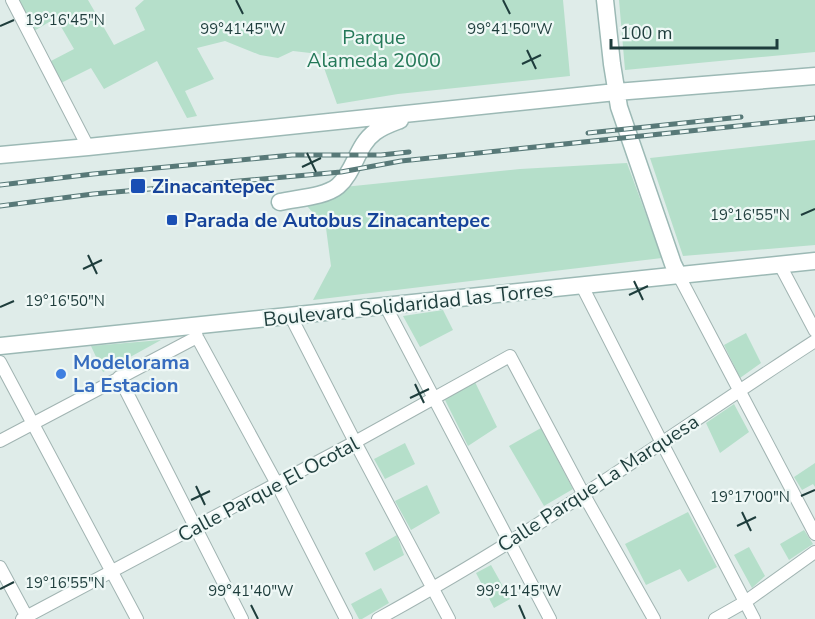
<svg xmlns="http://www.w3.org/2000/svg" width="815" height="619" font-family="'Nunito Sans',sans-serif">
<rect width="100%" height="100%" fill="#dfece9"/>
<path fill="#b5dfca" d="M17,0h71l26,45 31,-15 -10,-22 9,-8h419l7,76 -172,18 -61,10 -18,-50 -26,-3 -15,7 -18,-3 -35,-14 -28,7 17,31 -29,12 12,25 -10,2 -30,-57 -53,28 -13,-21 -30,15 -10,-22 23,-12 -18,-31 -22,13z
M619,0h196v52l-190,18z
M815,140v105l-132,11 -33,-98z
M627,163l35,95 -349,42 18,-34 -5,-38 -31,-36 225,-23z
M443,310l10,20 -33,17 -17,-31z
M746,333l15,30 -21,15 -16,-33z
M161,340l-58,32 -12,-26z
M474,380l23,47 -29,19 -24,-48z
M734,404l15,28 -29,21 -14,-30z
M541,428l32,61 -29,17 -35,-60z
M405,443l10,21 -30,15 -11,-20z
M815,463v24l-2,-3 -11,6 -8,-13z
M427,485l13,28 -29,17 -16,-29z
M688,512l29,55 -29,15 -8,-13 -34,16 -21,-41z
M804,530l9,14 -24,16 -9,-16z
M397,535l7,20 -30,16 -9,-18z
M749,547l16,29 -13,12 -18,-33z
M491,565l19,34 -16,9 -18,-35z
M381,588l8,15 -27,16h-3l-8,-15z"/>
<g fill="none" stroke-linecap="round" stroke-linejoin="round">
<defs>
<path id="minor" d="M12,0l76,147
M780,265l35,66
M679,276l136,258
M582,286l80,157 92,176
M385,305l165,314
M290,315l65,127 94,177
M193,325l4,12 80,147 69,135
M0,362l137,257
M119,377l123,242
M0,441l197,-104
M0,567l28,52
M22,619l333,-177 155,-86 74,139 70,124
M378,619c45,-25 90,-51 133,-78 103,-64 202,-134 304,-200
M715,619l30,-17 70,-50"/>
<path id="secondary" d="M605,0l7,64 7,43 54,157 6,12
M0,155l88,-8 528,-55 199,-16
M280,202c17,-4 45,-5 58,-16 17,-15 19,-41 37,-54 8,-6 17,-9 25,-12
M0,346c272,-30 543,-55 815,-85"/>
</defs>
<use href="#minor" stroke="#a1b4b2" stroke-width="14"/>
<use href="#secondary" stroke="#9cb9b5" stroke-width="19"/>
<use href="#minor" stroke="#fff" stroke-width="12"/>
<use href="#secondary" stroke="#fff" stroke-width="16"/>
<defs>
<path id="rail" d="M588,133l153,-16
M0,185l93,-11 199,-19h89l28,-3
M0,206l93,-12 248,-22 60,-11 414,-43"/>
</defs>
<use href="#rail" stroke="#587978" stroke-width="5"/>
<use href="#rail" stroke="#eff8f6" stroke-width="3" stroke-dasharray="9" stroke-linecap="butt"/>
</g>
<path fill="none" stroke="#1e3d3c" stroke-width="2" d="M236,0l7,14M503,0l7,14M0,26l14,-6M527,50l9,19M522,64l19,-9M307,153l9,19M302,167l19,-9M801,215l14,-6M88,255l9,19M83,269l19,-9M634,281l9,19M629,295l19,-9M0,307l14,-6M415,384l9,19M410,398l19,-9M196,486l9,19M801,496l14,-6M191,500l19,-9M742,512l9,19M737,526l19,-9M0,589l14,-7M251,605l7,14M519,605l6,14"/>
<g fill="#1a4fb4" stroke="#eff8f6" stroke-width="2">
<rect x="130" y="178" width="16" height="16" rx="3"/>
<rect x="166" y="214" width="12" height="12" rx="3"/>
</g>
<circle fill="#3f7fe0" stroke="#eff8f6" stroke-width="2" cx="61" cy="374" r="6"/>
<g text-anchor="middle" stroke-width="4.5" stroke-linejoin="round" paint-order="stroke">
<g font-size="20" fill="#247858" stroke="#eff8f6">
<text x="374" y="44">Parque<tspan x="374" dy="23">Alameda 2000</tspan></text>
</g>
<g font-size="20" font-weight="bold" fill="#164399" stroke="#eff8f6" text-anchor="start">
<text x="152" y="193">Zinacantepec</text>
<text x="184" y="227">Parada de Autobus Zinacantepec</text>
</g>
<g font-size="20" fill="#1e3d3c" stroke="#eff8f6">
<text transform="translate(408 304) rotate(-6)" y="7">Boulevard Solidaridad las Torres</text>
<text transform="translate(598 483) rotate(-33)" y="7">Calle Parque La Marquesa</text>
<text transform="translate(268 489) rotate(-28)" y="7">Calle Parque El Ocotal</text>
</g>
<g font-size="20" font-weight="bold" fill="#366cbe" stroke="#eff8f6" text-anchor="start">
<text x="73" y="369">Modelorama<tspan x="73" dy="23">La Estacion</tspan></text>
</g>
</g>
<g font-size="15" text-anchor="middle" fill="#1e3d3c" stroke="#eff8f6" stroke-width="4.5" stroke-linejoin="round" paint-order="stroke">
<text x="65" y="25">19°16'45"N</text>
<text x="243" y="34">99°41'45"W</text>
<text x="510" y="34">99°41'50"W</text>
<text x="750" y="220">19°16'55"N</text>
<text x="65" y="306">19°16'50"N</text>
<text x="750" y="502">19°17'00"N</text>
<text x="65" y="588">19°16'55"N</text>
<text x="251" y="596">99°41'40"W</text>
<text x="519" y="596">99°41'45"W</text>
</g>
<path d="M611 39v9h166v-9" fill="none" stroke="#1e3d3c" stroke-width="3"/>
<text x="620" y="39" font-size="18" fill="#1e3d3c" stroke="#eff8f6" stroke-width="4.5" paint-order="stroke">100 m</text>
</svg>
